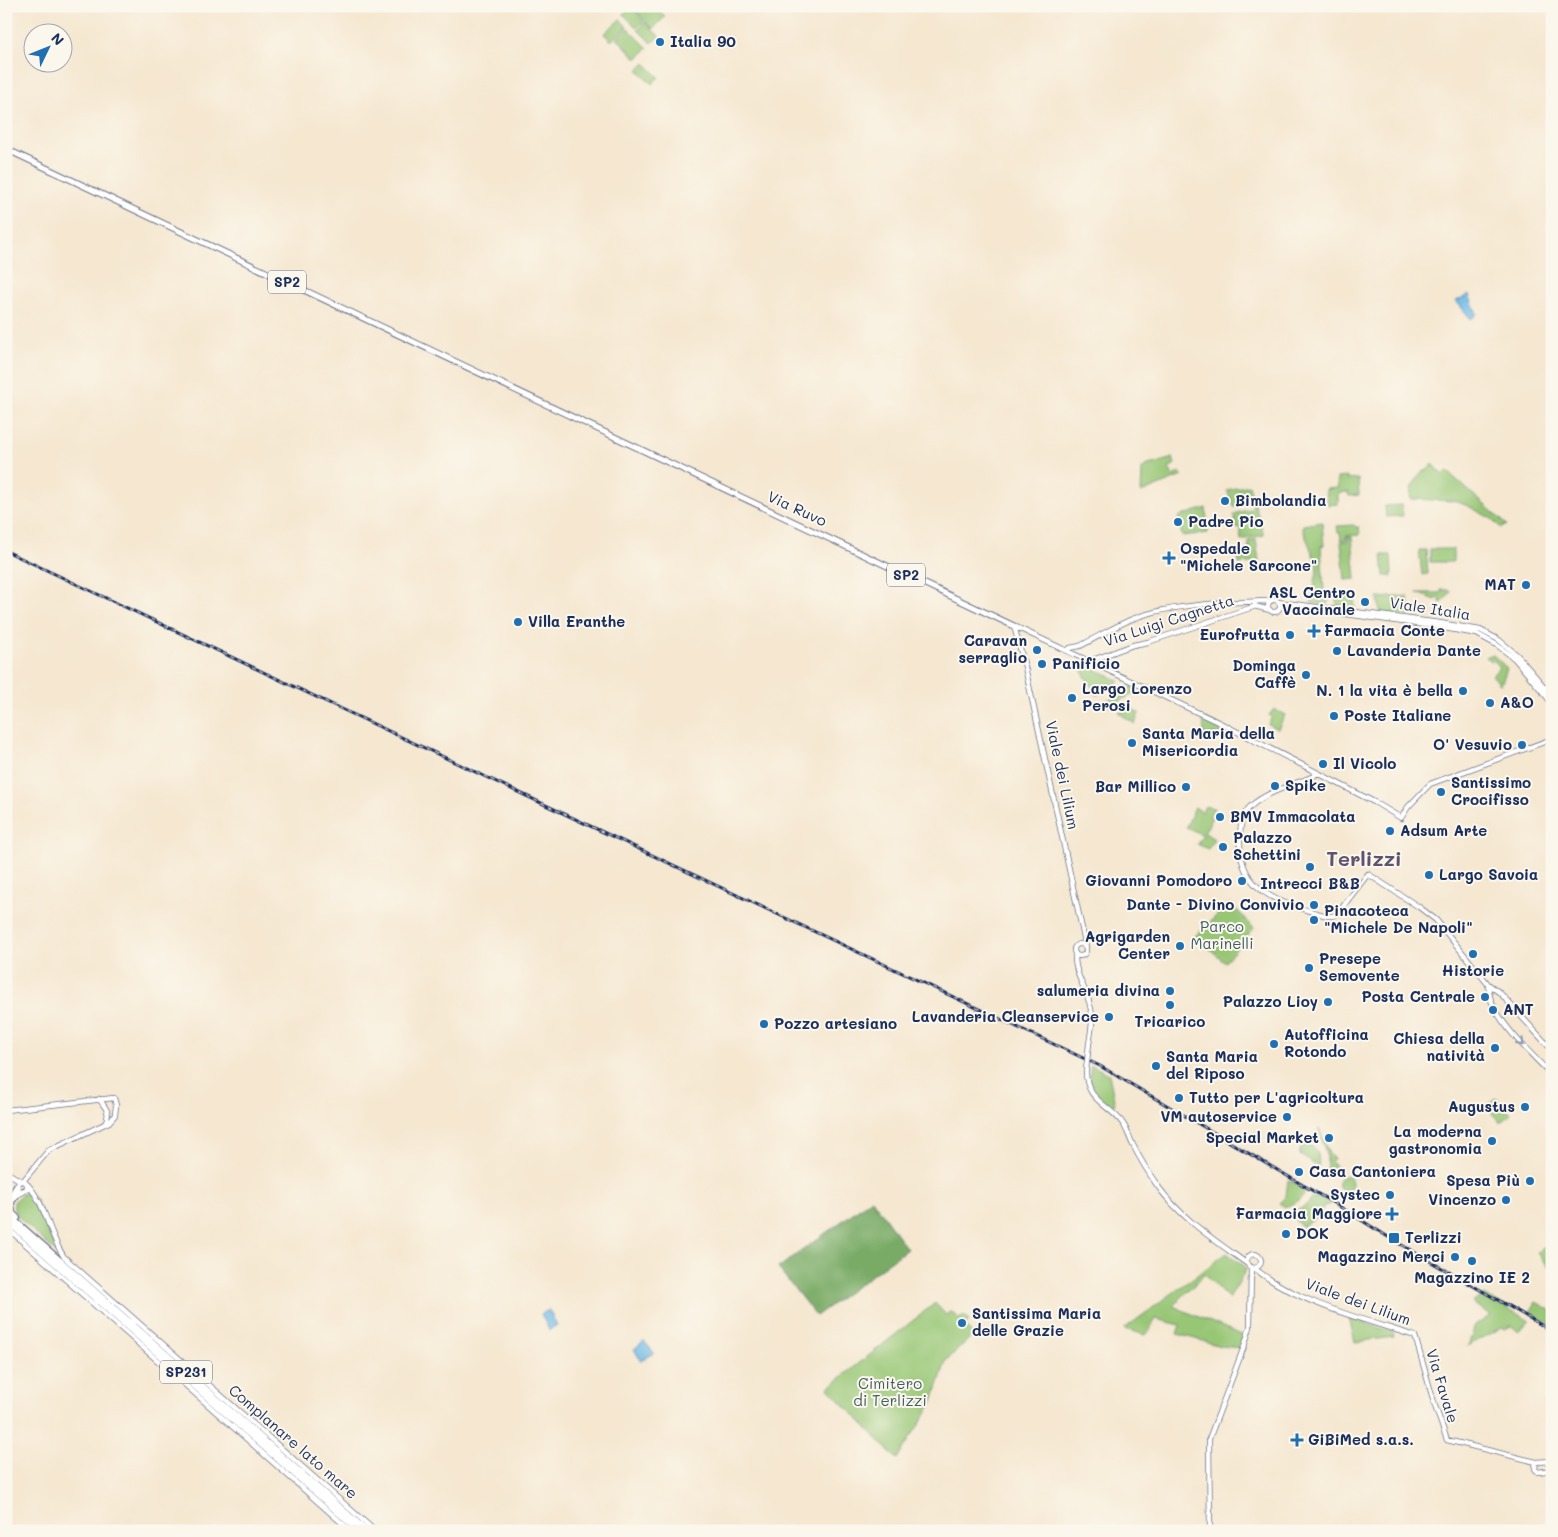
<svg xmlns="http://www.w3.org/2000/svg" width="1558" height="1537" font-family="Mali,sans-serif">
<rect width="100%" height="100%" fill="#fbf7ec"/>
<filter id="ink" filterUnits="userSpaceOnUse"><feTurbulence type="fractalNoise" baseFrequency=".02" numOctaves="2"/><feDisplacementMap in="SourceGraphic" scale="10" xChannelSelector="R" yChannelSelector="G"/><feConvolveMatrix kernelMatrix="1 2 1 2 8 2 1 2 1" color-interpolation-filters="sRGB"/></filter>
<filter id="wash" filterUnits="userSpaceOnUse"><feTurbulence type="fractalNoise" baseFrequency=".0096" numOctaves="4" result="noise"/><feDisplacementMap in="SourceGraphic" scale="20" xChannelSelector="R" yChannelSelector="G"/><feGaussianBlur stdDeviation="1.12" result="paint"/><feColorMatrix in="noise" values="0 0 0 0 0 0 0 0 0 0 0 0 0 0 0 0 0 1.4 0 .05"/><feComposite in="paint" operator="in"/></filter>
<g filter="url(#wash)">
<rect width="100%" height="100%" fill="#f5e7d0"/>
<path fill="#97c674" stroke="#597a69" d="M632,6h23l10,11 -12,12z
M631,7l13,14 -7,7 -14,-14z
M620,19l7,8 -16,14 -7,-7z
M645,22l14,14 -7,7 -14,-13z
M628,28l20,20 -11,11 -20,-21z
M645,63l14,14 -7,7 -14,-14z
M1173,458l2,6 -6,4 4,8 7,-4 2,4 -41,17 1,-24 3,-3z
M1433,464l10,11 4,-4 60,54 -6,3 -9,-9 -24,-13 -13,-5 -45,-2 1,-11 12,-18 3,1z
M1347,477v3l11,-1 1,16 -10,1 -1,-4 -10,1v11l-10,1 -2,-16 11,-1 1,2 -1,-12z
M1249,485l15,50 -23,5 -1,-13 -4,1 -2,-14 19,-6 -2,-8 -17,7 -7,-17z
M1402,505l1,11 -17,1 -1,-11z
M1206,508l2,25 -26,3 -4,-19z
M1322,522l2,23 -3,1 3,45h3l1,12 -2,2 -15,-2 6,-32 -1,-9 -13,-32v-5z
M1354,525l1,2h4l1,8 -14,1v4h-5l-1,-8h-2l-1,-6z
M1347,537h5l4,42 -11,1 -4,-38 7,-1z
M1256,539l3,23 -20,2 -1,-9 5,-1 6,-4 -1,-9z
M1430,549h23v13h-23z
M1419,550h7l2,24 -6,1z
M1382,555h9l1,21h-8z
M1441,590h7l3,2 -9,11 -2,-1v-3l-3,-1 -1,2 -19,-7h24z
M1408,596l2,20 -30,-4 -2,-14z
M1354,597l1,11 -18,-2v-8z
M1489,655h4l14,13 -6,17 -9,-10 8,-8 -7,-7 -2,2 -5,-5z
M1078,661l42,20 -23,14 -21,-33z
M1132,687l7,3 -29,17 -6,-5z
M1130,707l9,6 -4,11 -16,-11z
M1274,709l11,6 -7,14 -10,-5 4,-7 -3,-2z
M1203,718l17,8 1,8 -17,1z
M1205,806l9,2 -5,8 3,2 -3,4 1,1 -6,9 10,7 -6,10 -11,-5 6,-9 -17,-8 9,-20 7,5z
M1230,903l24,25 -29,34 -30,-26z
M1091,1065l18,9 6,30 -4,3c-15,-11 -24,-24 -20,-42z
M1496,1098l15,16 -10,9 -15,-16z
M1319,1129l10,25 5,5 -3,3 10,10c-6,2 -8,4 -15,1l1,-15z
M1305,1145c13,1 15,12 13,22l-18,-12v-6z
M1338 1183a7 7 0 1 1 14 0a7 7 0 1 1-14 0Z
M1288,1180l19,11 -8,9 -14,8 -6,-5 7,-7z
M24,1193l11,5 19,47 9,14 -46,-43c-7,-10 -3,-18 7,-23z
M1317,1196l14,8 -7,2 -7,12h-3l-12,9 -11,-12 18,-12 4,-6 3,2z
M1545,1247l7,8v13l-2,1 -13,-16z
M1227,1253l20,15 -18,31 -24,-25 -32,32 71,30 -5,12 -18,-2 -44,-12 3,-9 -24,-6 -10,16 -22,-6z
M1484,1295l46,26 -12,10 -7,-5 -6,3 -3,-2 -34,19 7,-20 16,-11 -19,-12z
M1536,1302l16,9v14l-22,-13z
M935,1303l11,12 5,-4 8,8 3,-3h3l4,4 -4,6 8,9 -27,26 -14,43 -35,55 -69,-71z
M1349,1318l44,14 1,5 -39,5z"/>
<path fill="#79ab66" stroke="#4a6d62" d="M872,1199l35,50 -91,67 -38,-48z"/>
<path fill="#6dbae7" stroke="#4474a2" d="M1469,295l8,19 -6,5 -15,-18z
M549,1310l8,15 -8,5 -8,-16z
M644,1341l10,12 -13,8 -7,-12z"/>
</g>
<g filter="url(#ink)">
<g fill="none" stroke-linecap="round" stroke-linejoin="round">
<defs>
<path id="secondary" d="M1268 606a6 6 0 1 1 12 0a6 6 0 1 1-12 0Z
M1278,602l162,21 40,7 19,10 18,15 35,41
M1254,606l16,4
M1280,607l7,-1 37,5 115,16 38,7 20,11 18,14 37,44
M1014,626l206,97 96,49
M1014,626l11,41 61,280
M1067,651l3,-3 10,-2c18,-9 36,-21 55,-28 36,-14 97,-16 136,-17
M1090,661l43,-16 15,-3 108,-36
M1552,739l-122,45 -22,23 -7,11 -25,-15 -60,-31 -2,4c-19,8 -48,16 -63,30 -10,9 -11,21 -11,35 -1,54 45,63 87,75h6l5,-3 30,-39 51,33 17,13 52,64 12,9 52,57
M1074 950a6 6 0 1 1 12 0a6 6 0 1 1-12 0Z
M1075,953c-1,22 10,32 15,52 4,13 1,26 -1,39
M1488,984c1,5 1,11 3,16 9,25 42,56 61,75
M1086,1070c-1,29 20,33 35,51 6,7 8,16 12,24 7,14 15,27 24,40 24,34 59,56 92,80
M99,1099c7,9 12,14 6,24
M6,1110l108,-12 2,7 -1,10 -6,7 -60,28 -26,31
M6,1172l15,9
M17 1186a5 5 0 1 1 10 0a5 5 0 1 1-10 0Z
M28,1185c18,20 21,50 36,72l311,274
M6,1227l345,304
M1247 1261a7 7 0 1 1 14 0a7 7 0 1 1-14 0Z
M1254,1268c43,35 109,51 161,68l20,70 12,34 89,22
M1552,1461l-16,1 -1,7 3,3 14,-2
M1210,1531l-1,-92 36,-95 5,-17 1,-60"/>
<path id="primary" d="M6,149l1008,477"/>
<path id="highway" d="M6,1199l5,-3 6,-10
M6,1213l361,318
M17,1218l-5,-5 -1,-11 6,-8 6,-3
M6,1220l353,311"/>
</defs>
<use href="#secondary" stroke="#676f86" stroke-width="6"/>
<use href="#primary" stroke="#676f86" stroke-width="7"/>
<use href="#highway" stroke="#676f86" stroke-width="8"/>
<use href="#secondary" stroke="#fff" stroke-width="4.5"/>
<use href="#primary" stroke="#fff" stroke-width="5"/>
<use href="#highway" stroke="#fff" stroke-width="5.5"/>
<defs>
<path id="rail" d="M6,551l1094,515 237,139 56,35 159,91"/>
</defs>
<use href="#rail" stroke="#1b2f5e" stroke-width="3"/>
<use href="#rail" stroke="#fbf7ec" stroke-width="1" stroke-dasharray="4" stroke-linecap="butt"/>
<defs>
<path id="secondary-bridge" d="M1086,1070l3,-26"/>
</defs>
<use href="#secondary-bridge" stroke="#676f86" stroke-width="6" stroke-linecap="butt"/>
<use href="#secondary-bridge" stroke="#fff" stroke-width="4.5"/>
</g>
<defs><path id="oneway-chevron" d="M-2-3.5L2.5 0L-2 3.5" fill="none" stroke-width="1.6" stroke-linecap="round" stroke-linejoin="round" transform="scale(1.25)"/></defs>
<use stroke="#8d97ae" href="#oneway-chevron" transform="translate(1521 1043) rotate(48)"/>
</g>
<g fill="#1f6fb2" stroke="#fbf7ec" stroke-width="2">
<circle cx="660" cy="42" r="5"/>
<circle cx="1225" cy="501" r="5"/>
<circle cx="1178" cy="522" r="5"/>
<path d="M1166.5 550.5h5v5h5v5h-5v5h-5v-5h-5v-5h5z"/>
<circle cx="1526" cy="585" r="5"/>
<circle cx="1365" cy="602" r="5"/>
<circle cx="518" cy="622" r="5"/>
<path d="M1311.5 623.5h5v5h5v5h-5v5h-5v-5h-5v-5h5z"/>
<circle cx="1290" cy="635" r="5"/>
<circle cx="1037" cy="650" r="5"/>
<circle cx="1337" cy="651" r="5"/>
<circle cx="1042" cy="664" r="5"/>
<circle cx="1306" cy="675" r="5"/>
<circle cx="1463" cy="691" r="5"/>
<circle cx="1072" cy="698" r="5"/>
<circle cx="1490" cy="703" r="5"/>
<circle cx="1334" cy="716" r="5"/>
<circle cx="1132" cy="743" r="5"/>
<circle cx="1522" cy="745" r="5"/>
<circle cx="1323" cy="764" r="5"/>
<circle cx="1275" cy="786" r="5"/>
<circle cx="1186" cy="787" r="5"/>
<circle cx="1441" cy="792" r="5"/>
<circle cx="1220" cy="817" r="5"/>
<circle cx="1390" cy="831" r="5"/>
<circle cx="1223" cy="847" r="5"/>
<circle cx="1310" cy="867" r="5"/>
<circle cx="1429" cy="875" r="5"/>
<circle cx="1242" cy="881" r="5"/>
<circle cx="1314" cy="905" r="5"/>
<circle cx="1314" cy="920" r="5"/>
<circle cx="1180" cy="946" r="5"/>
<circle cx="1473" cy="954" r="5"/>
<circle cx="1309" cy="968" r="5"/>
<circle cx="1170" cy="991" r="5"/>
<circle cx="1485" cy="997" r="5"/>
<circle cx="1328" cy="1002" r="5"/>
<circle cx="1170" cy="1005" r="5"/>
<circle cx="1493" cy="1010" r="5"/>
<circle cx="1109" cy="1017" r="5"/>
<circle cx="764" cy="1024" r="5"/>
<circle cx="1274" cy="1044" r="5"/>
<circle cx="1495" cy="1048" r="5"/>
<circle cx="1156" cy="1066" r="5"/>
<circle cx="1179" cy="1098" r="5"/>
<circle cx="1525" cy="1107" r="5"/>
<circle cx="1287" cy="1117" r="5"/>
<circle cx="1329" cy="1138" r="5"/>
<circle cx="1492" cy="1141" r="5"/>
<circle cx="1299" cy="1172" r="5"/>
<circle cx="1530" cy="1181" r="5"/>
<circle cx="1390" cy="1195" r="5"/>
<circle cx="1506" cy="1200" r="5"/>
<path d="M1389.5 1206.5h5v5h5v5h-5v5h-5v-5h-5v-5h5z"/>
<circle cx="1286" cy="1234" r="5"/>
<rect x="1388" y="1232" width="12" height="12" rx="2.5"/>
<circle cx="1455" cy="1257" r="5"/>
<circle cx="1472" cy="1261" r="5"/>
<circle cx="962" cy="1323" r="5"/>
<path d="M1294.5 1432.5h5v5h5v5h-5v5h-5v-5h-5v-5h5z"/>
</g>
<g text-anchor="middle" stroke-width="4" stroke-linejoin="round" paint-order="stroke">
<g fill="#fbf7ec" stroke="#5e6b89" stroke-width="1">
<rect x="268" y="270.5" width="38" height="23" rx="4"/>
<rect x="887" y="563.5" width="38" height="23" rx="4"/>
<rect x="160" y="1360.5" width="52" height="23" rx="4"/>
</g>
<g font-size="14" font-weight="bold" fill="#1b2f5e">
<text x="287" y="287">SP2</text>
<text x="906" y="580">SP2</text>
<text x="186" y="1377">SP231</text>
</g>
<g font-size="15" font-weight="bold" fill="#1b2f5e" stroke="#fbf7ec" text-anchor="start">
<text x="670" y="47">Italia 90</text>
<text x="1235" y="506">Bimbolandia</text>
<text x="1188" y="527">Padre Pio</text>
<text x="1180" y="554">Ospedale<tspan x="1180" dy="17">"Michele Sarcone"</tspan></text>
<text x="1516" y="590" text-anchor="end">MAT</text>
<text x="1355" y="598" text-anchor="end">ASL Centro<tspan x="1355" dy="17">Vaccinale</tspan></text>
<text x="528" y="627">Villa Eranthe</text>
<text x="1324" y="636">Farmacia Conte</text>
<text x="1280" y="640" text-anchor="end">Eurofrutta</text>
<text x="1027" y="646" text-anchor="end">Caravan<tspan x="1027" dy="17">serraglio</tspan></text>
<text x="1347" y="656">Lavanderia Dante</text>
<text x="1052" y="669">Panificio</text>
<text x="1296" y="671" text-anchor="end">Dominga<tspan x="1296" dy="17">Caffè</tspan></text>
<text x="1082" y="694">Largo Lorenzo<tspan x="1082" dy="17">Perosi</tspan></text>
<text x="1453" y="696" text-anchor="end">N. 1 la vita è bella</text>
<text x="1500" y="708">A&amp;O</text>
<text x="1344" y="721">Poste Italiane</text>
<text x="1142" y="739">Santa Maria della<tspan x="1142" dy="17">Misericordia</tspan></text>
<text x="1512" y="750" text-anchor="end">O' Vesuvio</text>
<text x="1333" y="769">Il Vicolo</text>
<text x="1451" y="788">Santissimo<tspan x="1451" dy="17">Crocifisso</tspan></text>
<text x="1285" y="791">Spike</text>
<text x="1176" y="792" text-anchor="end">Bar Millico</text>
<text x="1230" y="822">BMV Immacolata</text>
<text x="1400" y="836">Adsum Arte</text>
<text x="1233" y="843">Palazzo<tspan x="1233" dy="17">Schettini</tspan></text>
<text x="1439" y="880">Largo Savoia</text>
<text x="1232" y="886" text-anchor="end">Giovanni Pomodoro</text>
<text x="1310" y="889" text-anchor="middle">Intrecci B&amp;B</text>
<text x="1304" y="910" text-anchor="end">Dante - Divino Convivio</text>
<text x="1324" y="916">Pinacoteca<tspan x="1324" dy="17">"Michele De Napoli"</tspan></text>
<text x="1170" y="942" text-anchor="end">Agrigarden<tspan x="1170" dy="17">Center</tspan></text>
<text x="1319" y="964">Presepe<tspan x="1319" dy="17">Semovente</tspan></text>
<text x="1473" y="976" text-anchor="middle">Historie</text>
<text x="1160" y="996" text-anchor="end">salumeria divina</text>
<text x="1475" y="1002" text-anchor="end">Posta Centrale</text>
<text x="1318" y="1007" text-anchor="end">Palazzo Lioy</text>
<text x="1503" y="1015">ANT</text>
<text x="1099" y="1022" text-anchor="end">Lavanderia Cleanservice</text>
<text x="1170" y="1027" text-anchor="middle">Tricarico</text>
<text x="774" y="1029">Pozzo artesiano</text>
<text x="1284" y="1040">Autofficina<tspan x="1284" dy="17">Rotondo</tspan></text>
<text x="1485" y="1044" text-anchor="end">Chiesa della<tspan x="1485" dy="17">natività</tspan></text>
<text x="1166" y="1062">Santa Maria<tspan x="1166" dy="17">del Riposo</tspan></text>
<text x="1189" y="1103">Tutto per L'agricoltura</text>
<text x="1515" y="1112" text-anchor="end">Augustus</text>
<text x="1277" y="1122" text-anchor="end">VM autoservice</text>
<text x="1482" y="1137" text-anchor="end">La moderna<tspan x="1482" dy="17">gastronomia</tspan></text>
<text x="1319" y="1143" text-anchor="end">Special Market</text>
<text x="1309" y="1177">Casa Cantoniera</text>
<text x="1520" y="1186" text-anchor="end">Spesa Più</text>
<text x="1380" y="1200" text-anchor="end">Systec</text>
<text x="1496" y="1205" text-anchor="end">Vincenzo</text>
<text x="1382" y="1219" text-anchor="end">Farmacia Maggiore</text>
<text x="1296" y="1239">DOK</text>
<text x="1405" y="1243">Terlizzi</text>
<text x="1445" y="1262" text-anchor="end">Magazzino Merci</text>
<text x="1472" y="1283" text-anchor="middle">Magazzino IE 2</text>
<text x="972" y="1319">Santissima Maria<tspan x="972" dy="17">delle Grazie</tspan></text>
<text x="1308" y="1445">GiBiMed s.a.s.</text>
</g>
<g font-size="15" fill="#1b2f5e" stroke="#fbf7ec">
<text transform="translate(797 509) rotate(25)" y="5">Via Ruvo</text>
<text transform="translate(1430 609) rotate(9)" y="5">Viale Italia</text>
<text transform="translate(1169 621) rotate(-18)" y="5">Via Luigi Cagnetta</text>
<text transform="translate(1062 775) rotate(78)" y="5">Viale dei Lilium</text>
<text transform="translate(1358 1302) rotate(20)" y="5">Viale dei Lilium</text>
<text transform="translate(1442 1386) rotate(73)" y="5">Via Favale</text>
<text transform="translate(293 1442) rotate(41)" y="5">Complanare lato mare</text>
</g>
<g font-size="15" fill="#405c65" stroke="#fbf7ec">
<text x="1222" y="932">Parco<tspan x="1222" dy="17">Marinelli</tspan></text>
<text x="890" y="1389">Cimitero<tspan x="890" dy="17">di Terlizzi</tspan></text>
</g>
<g font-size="20" font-weight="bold" fill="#5f536f" stroke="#fbf7ec">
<text x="1364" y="866">Terlizzi</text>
</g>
</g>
<rect width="1558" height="1537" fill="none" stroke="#fbf7ec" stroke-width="25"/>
<g transform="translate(48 48) rotate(47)"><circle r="24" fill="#fbf7ec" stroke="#a1a7b3"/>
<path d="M0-4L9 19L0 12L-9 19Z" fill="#1f6fb2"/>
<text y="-8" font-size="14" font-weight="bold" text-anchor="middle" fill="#1b2f5e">N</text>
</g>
</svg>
